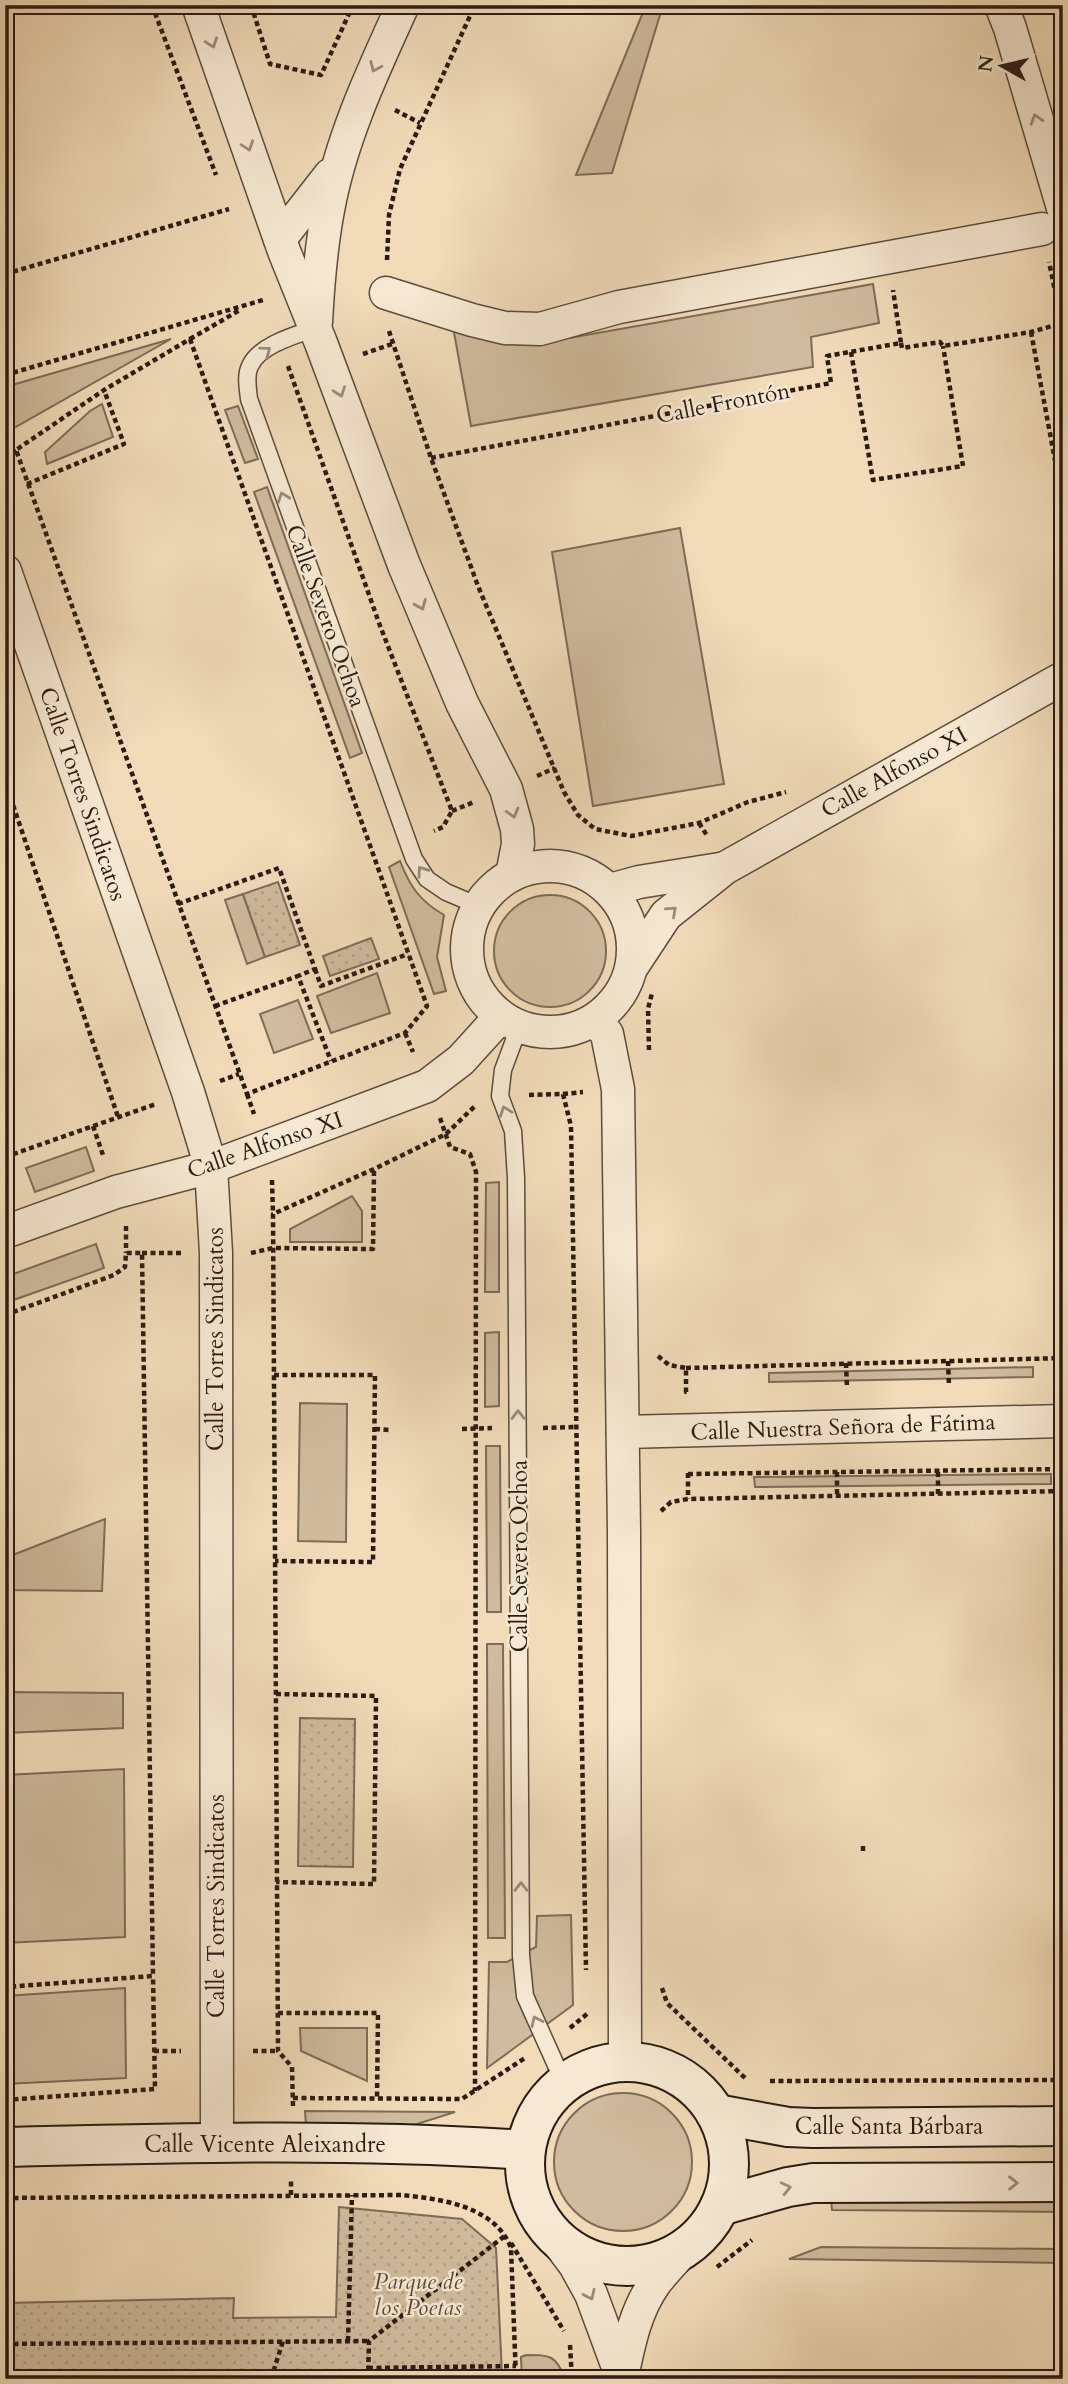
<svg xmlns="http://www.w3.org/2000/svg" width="1068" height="2384" font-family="Cardo,serif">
  <defs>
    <pattern id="park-dots" width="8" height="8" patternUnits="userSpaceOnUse" patternTransform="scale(1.75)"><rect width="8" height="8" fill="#cfbb9d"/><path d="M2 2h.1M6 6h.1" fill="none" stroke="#b2a086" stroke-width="1.8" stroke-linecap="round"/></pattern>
  </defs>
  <rect width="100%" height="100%" fill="#f1dbb9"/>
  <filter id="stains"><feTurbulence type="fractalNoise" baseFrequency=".00286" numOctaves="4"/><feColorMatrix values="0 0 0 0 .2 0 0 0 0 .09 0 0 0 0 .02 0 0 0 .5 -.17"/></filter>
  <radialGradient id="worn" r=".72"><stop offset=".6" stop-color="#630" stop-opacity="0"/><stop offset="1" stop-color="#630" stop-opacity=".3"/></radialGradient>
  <!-- green -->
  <g fill="#cfbb9d" stroke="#7c6c58" stroke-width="2">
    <polygon points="646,5 663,5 612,173 576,175"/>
    <polygon points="873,284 879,323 811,337 813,367 471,426 453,327 547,342"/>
    <polygon points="171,339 5,433 5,387"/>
    <polygon points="102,404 113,437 47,464 45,452 90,411"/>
    <polygon points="238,406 258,459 245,463 225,410"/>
    <polygon points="267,487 362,753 350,758 254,492"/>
    <polygon points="680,528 724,784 593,806 552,552"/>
    <path d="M400 861C410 887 420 901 444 915L437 957 446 991 434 994 389 867Z"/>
    <polygon points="243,894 265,957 247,964 225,900"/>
    <circle cx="550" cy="951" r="56"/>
    <polygon points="377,973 390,1013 331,1033 317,996"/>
    <polygon points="298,1000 313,1039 274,1053 260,1014"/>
    <polygon points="86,1147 94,1171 35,1192 26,1168"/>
    <polygon points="499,1182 499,1292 485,1292 486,1183"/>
    <polygon points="352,1196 362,1211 362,1242 290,1242 290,1229"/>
    <polygon points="96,1244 104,1268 5,1303 5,1277"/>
    <polygon points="499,1332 499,1406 485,1407 485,1333"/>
    <polygon points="1033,1367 1033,1377 769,1382 769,1373"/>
    <polygon points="300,1403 347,1404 346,1542 298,1541"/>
    <polygon points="486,1446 500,1446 501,1612 487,1612"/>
    <polygon points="1051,1474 1051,1484 755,1487 754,1477"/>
    <polygon points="105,1519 102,1591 5,1590 5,1558"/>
    <polygon points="487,1644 503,1644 505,1938 488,1938"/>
    <polygon points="5,1692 123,1693 123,1728 5,1733"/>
    <polygon points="124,1769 125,1937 5,1943 5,1775"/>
    <polygon points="571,1915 573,2005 487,2068 489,1962 507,1962 536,1947 537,1916"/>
    <polygon points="125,1988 126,2078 5,2084 5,1996"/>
    <polygon points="300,2028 367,2028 367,2081 301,2051"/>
    <circle cx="623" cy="2162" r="69"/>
    <polygon points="305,2111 455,2112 414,2125 306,2125"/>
    <polygon points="831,2199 1063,2200 1063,2212 832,2210"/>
    <polygon points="821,2247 1063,2249 1063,2263 789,2259"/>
    <path d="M526 2355C551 2355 555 2355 566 2379H522L521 2357Z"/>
  </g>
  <!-- park -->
  <g fill="url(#park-dots)" stroke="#7c6c58" stroke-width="2">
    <polygon points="278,882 300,945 265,957 243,894"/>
    <polygon points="371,938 379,959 330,976 323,956"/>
    <polygon points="300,1718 355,1719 353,1867 298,1866"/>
    <polygon points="339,2207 462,2219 496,2248 502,2374 391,2374 390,2379 5,2379 5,2303 234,2298 233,2318 336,2317"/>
  </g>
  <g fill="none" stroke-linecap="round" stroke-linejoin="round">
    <!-- lane casing -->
    <g stroke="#5c4c3d" stroke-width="19">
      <g id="lane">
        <path d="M316 328C296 335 259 345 250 366 245 376 248 388 249 399L414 859 427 879 446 892 479 906"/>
        <polyline points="519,1027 503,1070 500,1096 513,1131 516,1178 521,1956 525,1996 564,2083"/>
      </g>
    </g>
    <!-- street casing -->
    <g stroke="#5c4c3d" stroke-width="35">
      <g id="street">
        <polyline points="198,5 284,251 321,343 404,565 462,703 506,789 517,829 518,844 512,875"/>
        <polyline points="1001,5 1010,28 1063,208"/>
        <polyline points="280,239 330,175"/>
        <polyline points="386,293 472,320 505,328 540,329 619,307 1042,229"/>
        <path d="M316 322C318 284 321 247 328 210 341 138 373 71 403 5"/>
        <polyline points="5,571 188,1092 211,1167 216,1253 217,2142"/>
        <circle cx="550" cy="949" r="83"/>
        <polyline points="610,890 639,882 720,869"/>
        <polyline points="633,965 666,915 725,868 1063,678"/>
        <polyline points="596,1020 607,1034 618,1089 624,1532 625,2061"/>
        <polyline points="5,1232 116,1192 211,1167 427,1086 461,1060 500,1017"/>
        <polyline points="623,1432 1063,1421"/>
        <polyline points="554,2237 575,2265 591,2294 622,2378"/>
        <path d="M622 2377C629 2344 635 2311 655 2283 664 2271 675 2260 685 2249"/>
      </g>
    </g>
    <!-- secondary casing -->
    <g stroke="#2a1c14" stroke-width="42">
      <g id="secondary">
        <circle cx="627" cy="2164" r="102"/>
        <polyline points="716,2114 788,2127 813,2128 1063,2126"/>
        <path d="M5 2147C178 2143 352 2138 525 2150"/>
        <polyline points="720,2206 788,2187 813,2183 1063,2182"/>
      </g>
    </g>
    <!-- path -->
    <g stroke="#2a1c14" stroke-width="4.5" stroke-dasharray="5 3.5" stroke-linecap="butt">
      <polyline points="152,5 216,175"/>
      <polyline points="251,5 270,64 321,75 353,5"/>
      <polyline points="395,110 420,123"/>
      <polyline points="387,260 389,215 400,169 475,5"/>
      <polyline points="5,274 229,209"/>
      <polyline points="389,331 431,458 478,586 564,792 578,815 595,829 631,836 699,823 748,802 786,792"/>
      <polyline points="1031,332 1063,503"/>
      <polygon points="190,339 427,1006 405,1033 247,1094 16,450 104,390"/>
      <polyline points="190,339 240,310"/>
      <polyline points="901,343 902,348 940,342 943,346 1031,332 1059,324 1060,315 1049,262"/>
      <polyline points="851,352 873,480 963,466 943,346"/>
      <polyline points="363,354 392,344"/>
      <polyline points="288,366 379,623 452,811 443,827 434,831"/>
      <polyline points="5,375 263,300"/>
      <polyline points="5,458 16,450"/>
      <polyline points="431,458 831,383 827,356 901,343 893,290"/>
      <polyline points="27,484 124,444 104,390"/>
      <polyline points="537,776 555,768"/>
      <polyline points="5,781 118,1117"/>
      <polyline points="452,811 474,802"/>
      <polyline points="699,823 708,837"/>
      <polyline points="178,904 279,868 315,969 298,976 331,1061"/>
      <polyline points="315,969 321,986 408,954"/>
      <polyline points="215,1006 298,976"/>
      <polyline points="405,1033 413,1052"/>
      <polyline points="649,1050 648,1009 652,993"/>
      <polyline points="220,1081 239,1074"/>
      <polyline points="247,1094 254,1114"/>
      <polyline points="563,1094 583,1092"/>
      <polyline points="529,1095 563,1094 571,1126 586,1970"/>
      <polyline points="440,1118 450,1147 470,1154 476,1172 475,2091"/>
      <polyline points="93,1126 104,1158"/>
      <polyline points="5,1157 156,1104"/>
      <polyline points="272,1180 273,1214"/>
      <polyline points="126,1226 126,1253"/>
      <polyline points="142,1253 183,1253"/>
      <polyline points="251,1253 273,1248 373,1249 374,1169"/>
      <polyline points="5,1315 114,1275 125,1267 126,1253 142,1253 153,1976 5,1987"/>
      <polyline points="658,1356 669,1365 686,1368 686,1392 689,1392"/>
      <polyline points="948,1361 949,1386"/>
      <polyline points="846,1363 847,1388"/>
      <polyline points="686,1368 1063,1358"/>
      <polyline points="274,1375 375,1375 373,1562 275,1561"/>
      <polyline points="543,1428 577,1427"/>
      <polyline points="375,1429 389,1430"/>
      <polyline points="462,1429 492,1428"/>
      <polyline points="837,1472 837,1495"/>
      <polyline points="688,1473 688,1499"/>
      <polyline points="688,1474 1063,1469"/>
      <polyline points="938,1494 938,1471"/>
      <polyline points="661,1511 671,1502 688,1499 1063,1491"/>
      <polyline points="276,1694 376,1696 374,1884 276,1882"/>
      <polyline points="863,1846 863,1853"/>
      <polyline points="662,1988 667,2003 745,2078"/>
      <polyline points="278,2013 378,2013 377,2099"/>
      <polyline points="570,2028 587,2014"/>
      <polyline points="154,2051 181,2051"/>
      <polyline points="253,2051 278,2051"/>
      <polyline points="770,2081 1063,2080"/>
      <polyline points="293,2098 462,2099 525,2058"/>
      <polyline points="5,2100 155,2089 153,1976"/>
      <polyline points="293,2106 292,2067 278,2051 273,1214 374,1169 446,1134 475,1106"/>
      <polyline points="291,2195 291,2181"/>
      <path d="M5 2198 401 2195C441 2199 495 2206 511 2248L516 2379"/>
      <polyline points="511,2243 564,2331"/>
      <polyline points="717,2267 752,2240"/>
      <polyline points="348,2341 352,2195"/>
      <polyline points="5,2344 369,2341"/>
      <polyline points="570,2345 572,2379"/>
      <polyline points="368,2368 516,2366"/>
      <polyline points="271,2379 283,2341"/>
      <polyline points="368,2379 369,2341 506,2235"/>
    </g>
    <!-- lane -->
    <use href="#lane" stroke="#f6e8d2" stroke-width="16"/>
    <!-- street -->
    <use href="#street" stroke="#f6e8d2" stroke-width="32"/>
    <!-- secondary -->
    <use href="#secondary" stroke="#f6e8d2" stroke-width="38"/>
  </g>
  <!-- one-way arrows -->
  <defs><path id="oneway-chevron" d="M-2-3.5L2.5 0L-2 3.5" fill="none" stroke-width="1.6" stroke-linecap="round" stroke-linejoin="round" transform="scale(1.75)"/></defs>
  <g stroke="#9a8c7c">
    <use href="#oneway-chevron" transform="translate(212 43) rotate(71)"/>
    <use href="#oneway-chevron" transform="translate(375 67) rotate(114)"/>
    <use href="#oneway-chevron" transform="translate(1036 119) rotate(-107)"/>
    <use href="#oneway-chevron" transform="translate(248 146) rotate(71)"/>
    <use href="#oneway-chevron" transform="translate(266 351) rotate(-37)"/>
    <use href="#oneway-chevron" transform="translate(340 392) rotate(70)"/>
    <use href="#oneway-chevron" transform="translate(283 497) rotate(-110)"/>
    <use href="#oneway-chevron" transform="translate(421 605) rotate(67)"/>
    <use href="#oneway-chevron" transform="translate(513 813) rotate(74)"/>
    <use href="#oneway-chevron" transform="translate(422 871) rotate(-125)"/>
    <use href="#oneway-chevron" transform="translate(672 911) rotate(-42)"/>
    <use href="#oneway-chevron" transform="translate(505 1111) rotate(-110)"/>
    <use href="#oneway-chevron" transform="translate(518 1415) rotate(-91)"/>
    <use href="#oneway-chevron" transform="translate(521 1887) rotate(-90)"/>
    <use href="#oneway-chevron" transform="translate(536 2021) rotate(-115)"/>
    <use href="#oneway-chevron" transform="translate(1013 2183)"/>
    <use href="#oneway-chevron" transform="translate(786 2188) rotate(-13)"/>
    <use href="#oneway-chevron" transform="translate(590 2295) rotate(65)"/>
  </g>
  <g text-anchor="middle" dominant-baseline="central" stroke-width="5" stroke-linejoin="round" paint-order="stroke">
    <!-- street labels -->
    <g font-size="23" fill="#2a1c14" stroke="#f6e8d2">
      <text transform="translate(723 403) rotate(-11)">Calle Frontón</text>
      <text transform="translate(326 616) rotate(70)">Calle Severo Ochoa</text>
      <text transform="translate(894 772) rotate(-29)">Calle Alfonso XI</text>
      <text transform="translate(83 794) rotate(71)">Calle Torres Sindicatos</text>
      <text transform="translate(265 1145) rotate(-19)">Calle Alfonso XI</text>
      <text transform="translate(215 1339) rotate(-90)">Calle Torres Sindicatos</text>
      <text transform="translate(843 1427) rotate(-2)">Calle Nuestra Señora de Fátima</text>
      <text transform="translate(519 1556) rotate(-90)">Calle Severo Ochoa</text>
      <text transform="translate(216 1906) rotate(-90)">Calle Torres Sindicatos</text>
      <text x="889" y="2126">Calle Santa Bárbara</text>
      <text x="265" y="2144">Calle Vicente Aleixandre</text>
    </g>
    <!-- park labels -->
    <g font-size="23" font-style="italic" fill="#5c4c3d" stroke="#f6e8d2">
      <text x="418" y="2281">Parque de<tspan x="418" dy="26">los Poetas</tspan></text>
    </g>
  </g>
  <!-- margin -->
  <rect width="1068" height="2384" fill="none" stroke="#f1dbb9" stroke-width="28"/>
  <rect x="7" y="7" width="1054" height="2370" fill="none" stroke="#2a1c14" stroke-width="3.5"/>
  <rect x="14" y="14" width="1040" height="2356" fill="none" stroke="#2a1c14" stroke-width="2"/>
  <!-- north arrow -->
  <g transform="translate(1002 66) rotate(278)" stroke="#f6e8d2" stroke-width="5" paint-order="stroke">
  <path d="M0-5L12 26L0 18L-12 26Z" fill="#2a1c14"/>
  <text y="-10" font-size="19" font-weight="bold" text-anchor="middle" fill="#2a1c14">N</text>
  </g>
  <rect width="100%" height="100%" filter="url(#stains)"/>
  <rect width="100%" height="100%" fill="url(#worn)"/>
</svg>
